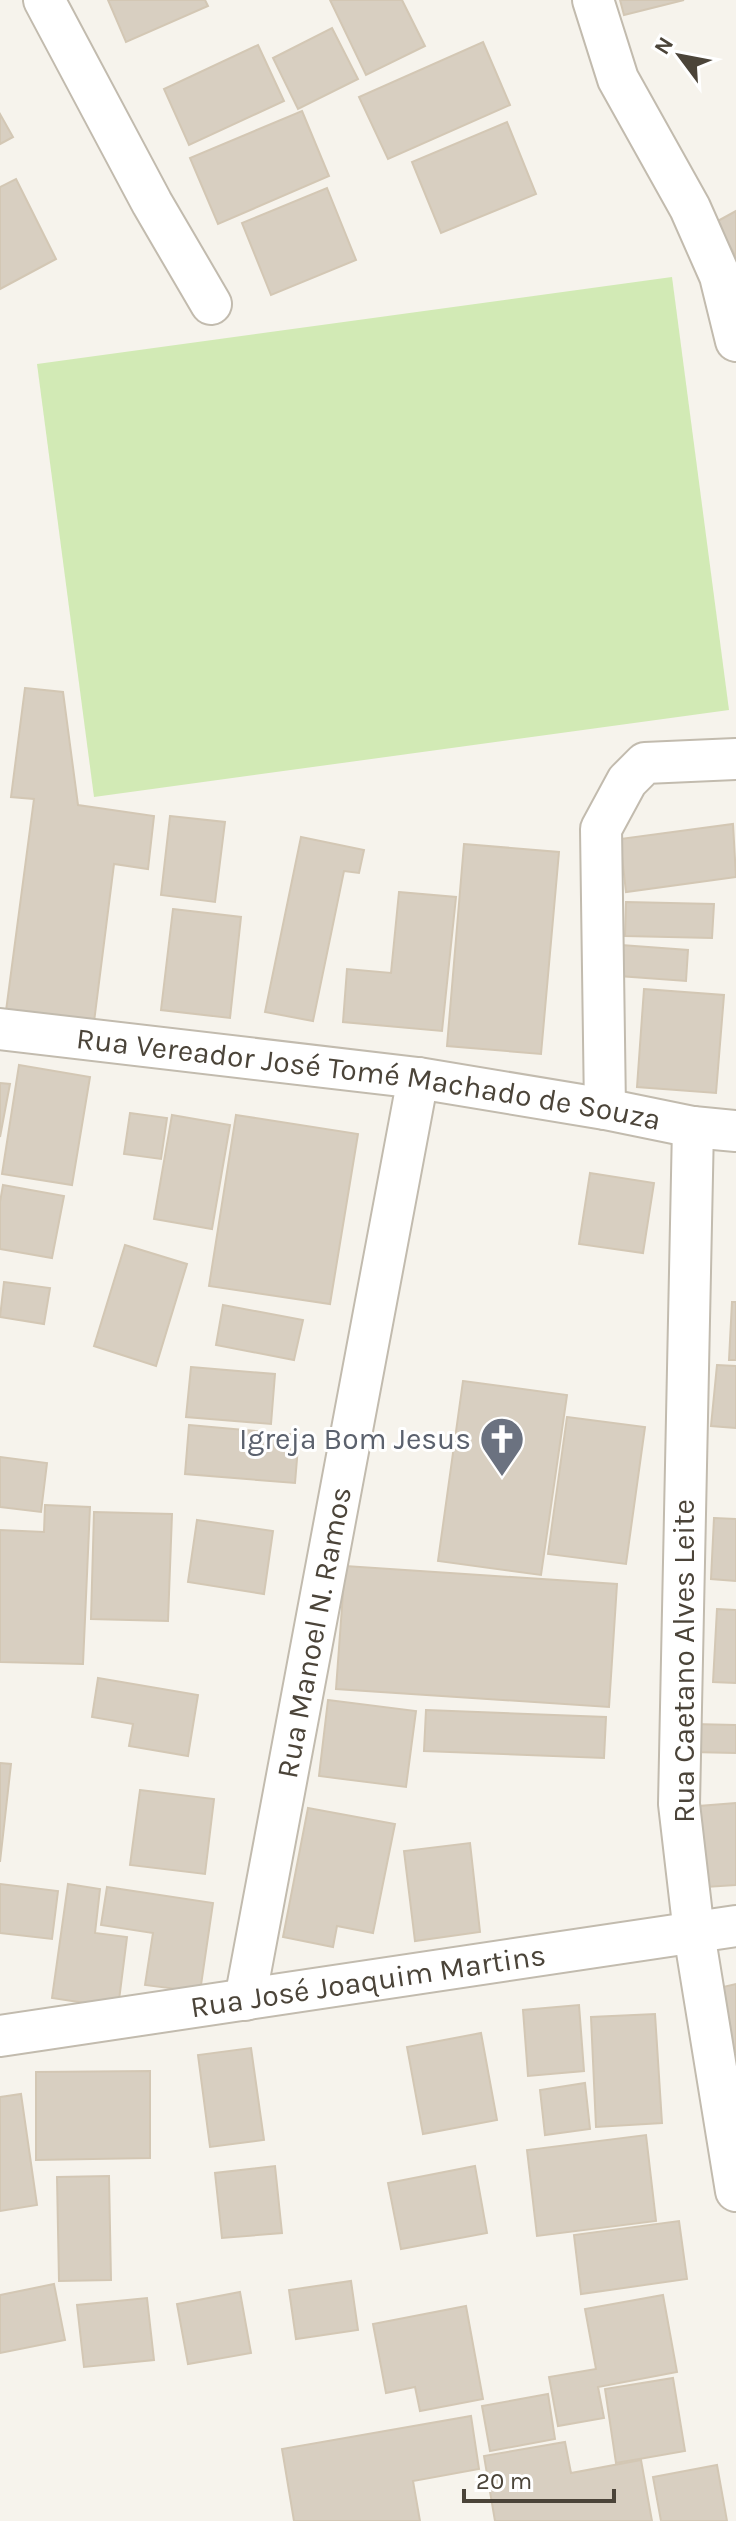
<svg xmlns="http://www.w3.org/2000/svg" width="736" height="2521" font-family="Karla,sans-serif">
  <rect width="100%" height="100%" fill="#f6f3ec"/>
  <!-- green -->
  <polygon fill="#d2eab5" points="672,277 729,710 94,797 37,364"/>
  <!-- building -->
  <g fill="#d8cfc1" stroke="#d3c7b4" stroke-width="2">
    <polygon points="108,0 205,0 208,6 126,42"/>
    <polygon points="330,0 402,0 425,46 366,75"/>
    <polygon points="620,0 684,0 624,15"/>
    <polygon points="332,28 358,79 298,109 273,58"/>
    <polygon points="483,42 510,105 388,159 359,97"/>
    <polygon points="258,45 284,101 189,145 164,89"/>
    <polygon points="302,111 329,176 218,224 190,158"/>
    <polygon points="0,114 13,137 0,144"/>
    <polygon points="507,122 536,194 441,233 412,162"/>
    <polygon points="16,179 56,259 0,289 0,187"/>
    <polygon points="327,188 356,260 271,295 242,223"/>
    <polygon points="736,211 736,257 716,222"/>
    <polygon points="25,688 63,692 78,805 154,816 148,869 114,864 94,1022 6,1011 34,799 11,797"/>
    <polygon points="170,816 225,822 215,902 161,895"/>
    <polygon points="733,824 736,877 626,892 620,839"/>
    <polygon points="301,837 364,850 359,873 344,871 313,1021 265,1012"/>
    <polygon points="464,844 559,852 541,1054 447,1046"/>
    <polygon points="399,892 456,897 442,1031 343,1022 347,969 391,973"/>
    <polygon points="626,902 714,904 712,938 625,936"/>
    <polygon points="173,909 241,917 230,1018 161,1010"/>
    <polygon points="621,945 688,950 686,981 619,976"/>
    <polygon points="644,989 724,995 716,1093 637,1087"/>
    <polygon points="19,1065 90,1077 72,1185 2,1174"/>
    <polygon points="0,1083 10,1084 0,1137"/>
    <polygon points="130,1113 167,1118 161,1159 124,1154"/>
    <polygon points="172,1115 230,1125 212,1229 154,1219"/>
    <polygon points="236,1115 358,1134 330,1304 209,1286"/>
    <polygon points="590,1173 654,1183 643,1253 579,1244"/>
    <polygon points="3,1185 64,1196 52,1258 0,1249 0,1202"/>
    <polygon points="125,1245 187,1264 156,1366 94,1346"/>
    <polygon points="4,1282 50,1288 44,1324 0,1317"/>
    <polygon points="732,1302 736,1302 736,1360 729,1360"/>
    <polygon points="223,1305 303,1320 294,1360 216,1345"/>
    <polygon points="717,1365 736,1366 736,1428 711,1426"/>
    <polygon points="191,1367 275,1374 271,1424 186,1417"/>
    <polygon points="463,1381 567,1395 541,1575 438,1561"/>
    <polygon points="567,1417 645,1427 626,1564 548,1554"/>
    <polygon points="189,1425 299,1435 295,1483 185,1474"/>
    <polygon points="0,1457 47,1463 41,1512 0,1507"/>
    <polygon points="45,1505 90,1507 83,1664 0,1662 0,1530 44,1532"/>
    <polygon points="94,1512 172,1514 168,1621 91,1619"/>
    <polygon points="714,1518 736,1519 736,1581 711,1579"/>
    <polygon points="197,1520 273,1531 264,1594 188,1582"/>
    <polygon points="345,1566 617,1584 609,1707 336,1689"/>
    <polygon points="717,1609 736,1610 736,1683 713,1682"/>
    <polygon points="98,1678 198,1695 188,1756 129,1746 133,1724 92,1717"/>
    <polygon points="328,1700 416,1711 406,1787 319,1776"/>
    <polygon points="426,1710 606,1717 604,1758 424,1751"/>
    <polygon points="693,1724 736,1725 736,1753 692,1752"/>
    <polygon points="0,1763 11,1764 0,1862"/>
    <polygon points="140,1790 214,1799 205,1874 130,1865"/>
    <polygon points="736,1803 736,1885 706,1887 699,1806"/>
    <polygon points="308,1808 395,1824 373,1933 337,1926 333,1947 283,1937"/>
    <polygon points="470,1843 480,1932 415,1941 404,1851"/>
    <polygon points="0,1884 58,1891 52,1939 0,1933"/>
    <polygon points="68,1884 100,1889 95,1933 127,1937 118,2008 52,1998"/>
    <polygon points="107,1887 213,1903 200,1992 145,1985 153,1933 101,1925"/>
    <polygon points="736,1984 736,2052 730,2053 719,1988"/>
    <polygon points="579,2005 584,2071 528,2076 523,2010"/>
    <polygon points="655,2014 662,2123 596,2127 591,2017"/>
    <polygon points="481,2033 497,2120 423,2134 407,2047"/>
    <polygon points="251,2048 264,2140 210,2147 198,2055"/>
    <polygon points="150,2071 150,2158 36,2160 36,2072"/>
    <polygon points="585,2083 590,2129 545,2135 540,2090"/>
    <polygon points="21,2094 37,2205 0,2211 0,2097"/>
    <polygon points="646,2135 656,2221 537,2236 527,2150"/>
    <polygon points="275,2166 282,2233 222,2238 215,2173"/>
    <polygon points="475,2166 487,2233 401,2249 388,2183"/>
    <polygon points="109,2176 111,2280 59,2281 57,2177"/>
    <polygon points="679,2221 687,2279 581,2294 574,2235"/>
    <polygon points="351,2281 358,2330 296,2339 289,2290"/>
    <polygon points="54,2284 65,2340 0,2353 0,2295"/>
    <polygon points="240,2292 251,2353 188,2364 177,2304"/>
    <polygon points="663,2295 677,2372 598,2387 604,2418 558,2426 549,2377 596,2369 585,2309"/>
    <polygon points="147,2298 154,2360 84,2367 77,2305"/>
    <polygon points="466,2306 483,2399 420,2411 415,2387 386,2393 373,2324"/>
    <polygon points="673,2378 685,2451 616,2463 605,2389"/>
    <polygon points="548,2394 555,2439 490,2451 482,2406"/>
    <polygon points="471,2416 479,2469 413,2481 420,2521 294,2521 282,2449"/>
    <polygon points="565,2442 571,2473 641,2460 652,2521 495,2521 484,2456"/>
    <polygon points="717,2465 727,2521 661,2521 653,2477"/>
  </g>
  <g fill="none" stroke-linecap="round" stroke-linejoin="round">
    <!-- minor casing -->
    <g stroke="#c2bbae" stroke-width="44">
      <g id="minor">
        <polyline points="44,0 152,203 211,304"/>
        <polyline points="593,0 618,79 690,208 720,276 736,341"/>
        <path id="s1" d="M0 1029 418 1078 605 1109 693 1127 736 1131"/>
        <polyline points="605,1109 601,829 627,781 645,763 736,759"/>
        <polyline points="693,1127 679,1804 694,1933 736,2191"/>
        <path id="s2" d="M245 2000 418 1078"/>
        <path id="s3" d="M0 2036 736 1926"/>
      </g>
    </g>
    <!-- minor -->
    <use href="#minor" stroke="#fff" stroke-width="40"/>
  </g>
  <!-- icons -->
  <defs>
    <g id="church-pin" transform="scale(2.3)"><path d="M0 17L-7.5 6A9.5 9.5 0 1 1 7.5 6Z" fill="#6b7280" stroke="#fff"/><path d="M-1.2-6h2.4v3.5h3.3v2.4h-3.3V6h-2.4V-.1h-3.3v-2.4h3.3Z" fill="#fff"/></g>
  </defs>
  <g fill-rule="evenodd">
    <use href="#church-pin" x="502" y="1439"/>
  </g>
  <g text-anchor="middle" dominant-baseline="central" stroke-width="6" stroke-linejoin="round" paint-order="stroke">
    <!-- street labels -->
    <g font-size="30" fill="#4b4439" stroke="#fff">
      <text stroke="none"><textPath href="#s1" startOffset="372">Rua Vereador José Tomé Machado de Souza</textPath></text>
      <text stroke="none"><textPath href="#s2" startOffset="374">Rua Manoel N. Ramos</textPath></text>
      <text transform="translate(684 1661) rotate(-90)">Rua Caetano Alves Leite</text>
      <text stroke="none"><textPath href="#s3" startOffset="372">Rua José Joaquim Martins</textPath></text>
    </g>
    <!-- worship labels -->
    <g font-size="30" fill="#5b616d" stroke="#fff" text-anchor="end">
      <text x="471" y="1439">Igreja Bom Jesus</text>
    </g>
  </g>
  <!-- north arrow -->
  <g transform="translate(680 56) rotate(302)" stroke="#ffffff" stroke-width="6" paint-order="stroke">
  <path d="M0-6L14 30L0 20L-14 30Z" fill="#4b4439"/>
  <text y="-12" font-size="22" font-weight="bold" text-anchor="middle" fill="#4b4439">N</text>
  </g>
  <!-- scale -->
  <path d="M464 2489v12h150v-12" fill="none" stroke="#4b4439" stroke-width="4"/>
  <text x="476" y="2489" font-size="24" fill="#4b4439" stroke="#ffffff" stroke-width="6" paint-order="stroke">20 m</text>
</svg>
